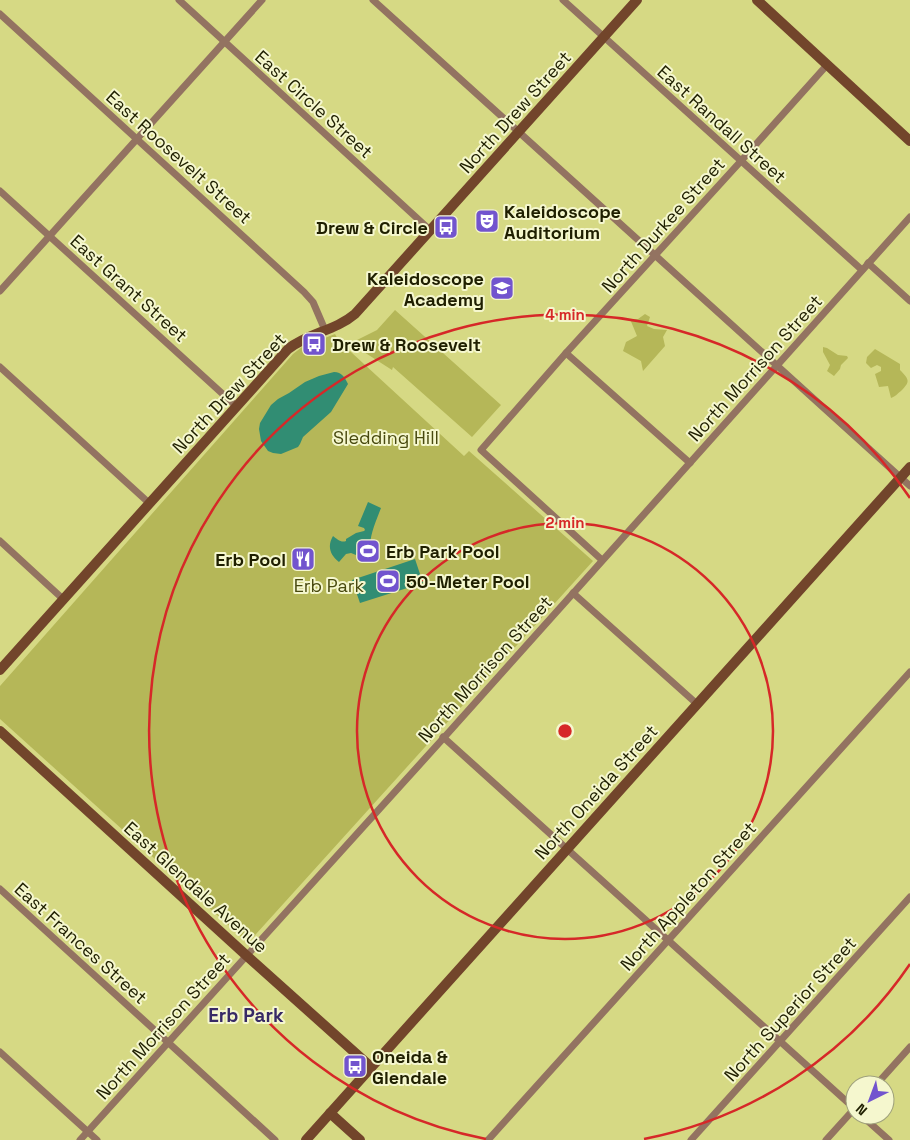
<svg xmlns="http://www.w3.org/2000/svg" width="910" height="1140" font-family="'Space Grotesk',sans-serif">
  <rect width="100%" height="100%" fill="#d6d984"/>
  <!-- green -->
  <g fill="#b5b758">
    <polygon points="395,310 501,405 472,437 393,367 392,370 353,345 348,345 348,342 353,342 377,330"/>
    <polygon points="645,314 650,317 647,326 654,329 667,330 663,337 665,346 643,371 641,361 623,351 626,342 637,336 630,319 638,319"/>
    <polygon points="335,334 339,341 464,456 469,451 593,561 248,943 0,719 0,686 293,354 302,347"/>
    <polygon points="823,347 827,348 838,355 847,356 848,358 841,365 840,369 834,376 827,371 830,365 823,352"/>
    <path d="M875 349 900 364V370C910 380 910 382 901 391 897 394 896 396 891 398L888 386 879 387 875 374 881 371V367L877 365 871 368 866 363 867 357Z"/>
  </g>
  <!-- water -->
  <g fill="#318d73">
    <path d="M334 372C342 372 345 378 348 384L331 412 303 437 300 444 298 447 281 454 273 453 268 451 261 441 259 429 260 423 271 405 278 399 289 393 305 382 319 376Z"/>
    <path d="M368 502 381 508C376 521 371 532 370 545L363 552H357L356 555 351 553 346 554 339 562C330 555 327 546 333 536 337 539 341 543 346 541V539L356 533 364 531 365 530 364 528 358 526Z"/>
    <polygon points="415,559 423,583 360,603 352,580"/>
  </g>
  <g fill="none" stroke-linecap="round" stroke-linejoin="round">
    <!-- street -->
    <g stroke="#937361" stroke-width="7">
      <polyline points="179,0 430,230"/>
      <polyline points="373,0 910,486"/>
      <polyline points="563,0 862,270"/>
      <polyline points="0,14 304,292 313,302 325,330"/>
      <polyline points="0,191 237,407"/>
      <polyline points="868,263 910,301"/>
      <polyline points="0,291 262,0"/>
      <polyline points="566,353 690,463"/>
      <polyline points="0,367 149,503"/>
      <polyline points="0,541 63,599"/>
      <polyline points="602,560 481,450 566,353 741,161 827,65"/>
      <polyline points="573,593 697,704"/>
      <polyline points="443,737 855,1109"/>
      <polyline points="0,889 275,1140"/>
      <polyline points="0,1052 97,1140"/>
      <polyline points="876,1085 910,1047"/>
      <polyline points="861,1115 889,1140"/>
      <polyline points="80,1140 449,732 910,217"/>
      <polyline points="488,1140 910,672"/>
      <polyline points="691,1140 910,897"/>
      <polyline points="826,1140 855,1108"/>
    </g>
    <!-- secondary -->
    <g stroke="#72452b" stroke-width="10">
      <polyline points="757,0 910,141"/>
      <path d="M0 670 288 349C308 333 335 331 355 314L637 0"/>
      <polyline points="0,731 247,956 371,1067"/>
      <polyline points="330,1113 360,1140"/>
      <polyline points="306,1140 910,467"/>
    </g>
  </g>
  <!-- distance rings -->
  <g fill="none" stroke="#d62828" stroke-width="2.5">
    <circle cx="565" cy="731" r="208"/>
    <path d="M910 964A416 416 0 0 1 644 1139M486 1139A416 416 0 1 1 910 498"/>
  </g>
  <!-- icons -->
  <defs>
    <g id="theatre-square" transform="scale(1.25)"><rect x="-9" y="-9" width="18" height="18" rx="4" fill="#7254ce" stroke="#f5f7ce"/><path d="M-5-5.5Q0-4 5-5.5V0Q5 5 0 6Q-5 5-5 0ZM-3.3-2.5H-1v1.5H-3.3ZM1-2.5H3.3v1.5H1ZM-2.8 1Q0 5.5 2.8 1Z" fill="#fff"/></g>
    <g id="bus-square" transform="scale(1.25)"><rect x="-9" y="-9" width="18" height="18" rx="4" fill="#7254ce" stroke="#f5f7ce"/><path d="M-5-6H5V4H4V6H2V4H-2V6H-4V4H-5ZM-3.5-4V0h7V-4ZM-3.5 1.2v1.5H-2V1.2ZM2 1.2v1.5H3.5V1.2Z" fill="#fff"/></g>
    <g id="school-square" transform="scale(1.25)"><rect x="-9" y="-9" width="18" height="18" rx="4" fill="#7254ce" stroke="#f5f7ce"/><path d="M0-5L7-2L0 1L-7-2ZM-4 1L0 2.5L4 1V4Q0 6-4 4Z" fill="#fff"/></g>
    <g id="stadium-square" transform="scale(1.25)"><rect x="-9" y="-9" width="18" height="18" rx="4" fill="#7254ce" stroke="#f5f7ce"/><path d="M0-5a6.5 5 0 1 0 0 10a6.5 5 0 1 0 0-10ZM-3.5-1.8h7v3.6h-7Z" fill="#fff"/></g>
    <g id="restaurant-square" transform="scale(1.25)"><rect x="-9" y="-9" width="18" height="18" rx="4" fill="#7254ce" stroke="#f5f7ce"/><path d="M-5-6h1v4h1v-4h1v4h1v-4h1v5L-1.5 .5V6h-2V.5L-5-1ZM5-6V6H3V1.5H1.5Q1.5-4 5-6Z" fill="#fff"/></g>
  </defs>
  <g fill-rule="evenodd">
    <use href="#theatre-square" x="487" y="221"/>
    <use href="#bus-square" x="446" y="227"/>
    <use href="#school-square" x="502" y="288"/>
    <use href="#bus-square" x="314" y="344"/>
    <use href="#stadium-square" x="368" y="551"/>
    <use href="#restaurant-square" x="303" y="559"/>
    <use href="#stadium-square" x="388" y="581"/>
    <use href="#bus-square" x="355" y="1066"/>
  </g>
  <g text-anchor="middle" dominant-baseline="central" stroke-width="4" stroke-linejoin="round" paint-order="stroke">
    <!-- street labels -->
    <g font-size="18" fill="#1f1f00" stroke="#f5f7ce">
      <text transform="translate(314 104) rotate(42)">East Circle Street</text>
      <text transform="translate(515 112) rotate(-48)">North Drew Street</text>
      <text transform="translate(722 124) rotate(42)">East Randall Street</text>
      <text transform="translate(179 157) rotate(42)">East Roosevelt Street</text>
      <text transform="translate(663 225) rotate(-48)">North Durkee Street</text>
      <text transform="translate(129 288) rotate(42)">East Grant Street</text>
      <text transform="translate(755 368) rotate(-48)">North Morrison Street</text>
      <text transform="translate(229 393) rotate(-47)">North Drew Street</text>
      <text transform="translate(485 669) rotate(-48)">North Morrison Street</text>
      <text transform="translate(596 792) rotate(-48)">North Oneida Street</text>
      <text transform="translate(196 887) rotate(42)">East Glendale Avenue</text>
      <text transform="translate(688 896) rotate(-48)">North Appleton Street</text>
      <text transform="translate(81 943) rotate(42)">East Frances Street</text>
      <text transform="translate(790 1009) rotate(-48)">North Superior Street</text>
      <text transform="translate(163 1026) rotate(-48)">North Morrison Street</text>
    </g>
    <!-- poi labels -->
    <g font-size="18" font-weight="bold" fill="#1f1f00" stroke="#f5f7ce" text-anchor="start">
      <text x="504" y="211">Kaleidoscope<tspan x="504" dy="21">Auditorium</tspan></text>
      <text x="428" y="227" text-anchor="end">Drew &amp; Circle</text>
      <text x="484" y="278" text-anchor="end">Kaleidoscope<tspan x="484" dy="21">Academy</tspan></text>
      <text x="332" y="344">Drew &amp; Roosevelt</text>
      <text x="386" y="551">Erb Park Pool</text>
      <text x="286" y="559" text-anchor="end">Erb Pool</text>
      <text x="406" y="581">50-Meter Pool</text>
      <text x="372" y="1056">Oneida &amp;<tspan x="372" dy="21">Glendale</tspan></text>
    </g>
    <!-- park labels -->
    <g font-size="18" fill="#48490f" stroke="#f5f7ce">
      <text x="386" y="437">Sledding Hill</text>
      <text x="329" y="585">Erb Park</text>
    </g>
    <!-- neighbourhood labels -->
    <g font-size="19" font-weight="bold" fill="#382a66" stroke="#f5f7ce">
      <text x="246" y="1015">Erb Park</text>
    </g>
  </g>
  <circle cx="565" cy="731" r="8" fill="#d62828" stroke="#f5f7ce" stroke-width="2.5"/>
  <g font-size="15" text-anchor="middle" font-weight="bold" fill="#d62828" stroke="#f5f7ce" stroke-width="4" stroke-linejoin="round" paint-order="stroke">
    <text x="565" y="320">4 min</text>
    <text x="565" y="528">2 min</text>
  </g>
  <!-- north arrow -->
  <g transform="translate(870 1100) rotate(222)"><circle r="24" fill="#f5f7ce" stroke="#9fa17c"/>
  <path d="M0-4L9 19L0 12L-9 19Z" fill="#7254ce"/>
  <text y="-8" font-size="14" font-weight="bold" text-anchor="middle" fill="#1f1f00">N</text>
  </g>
</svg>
